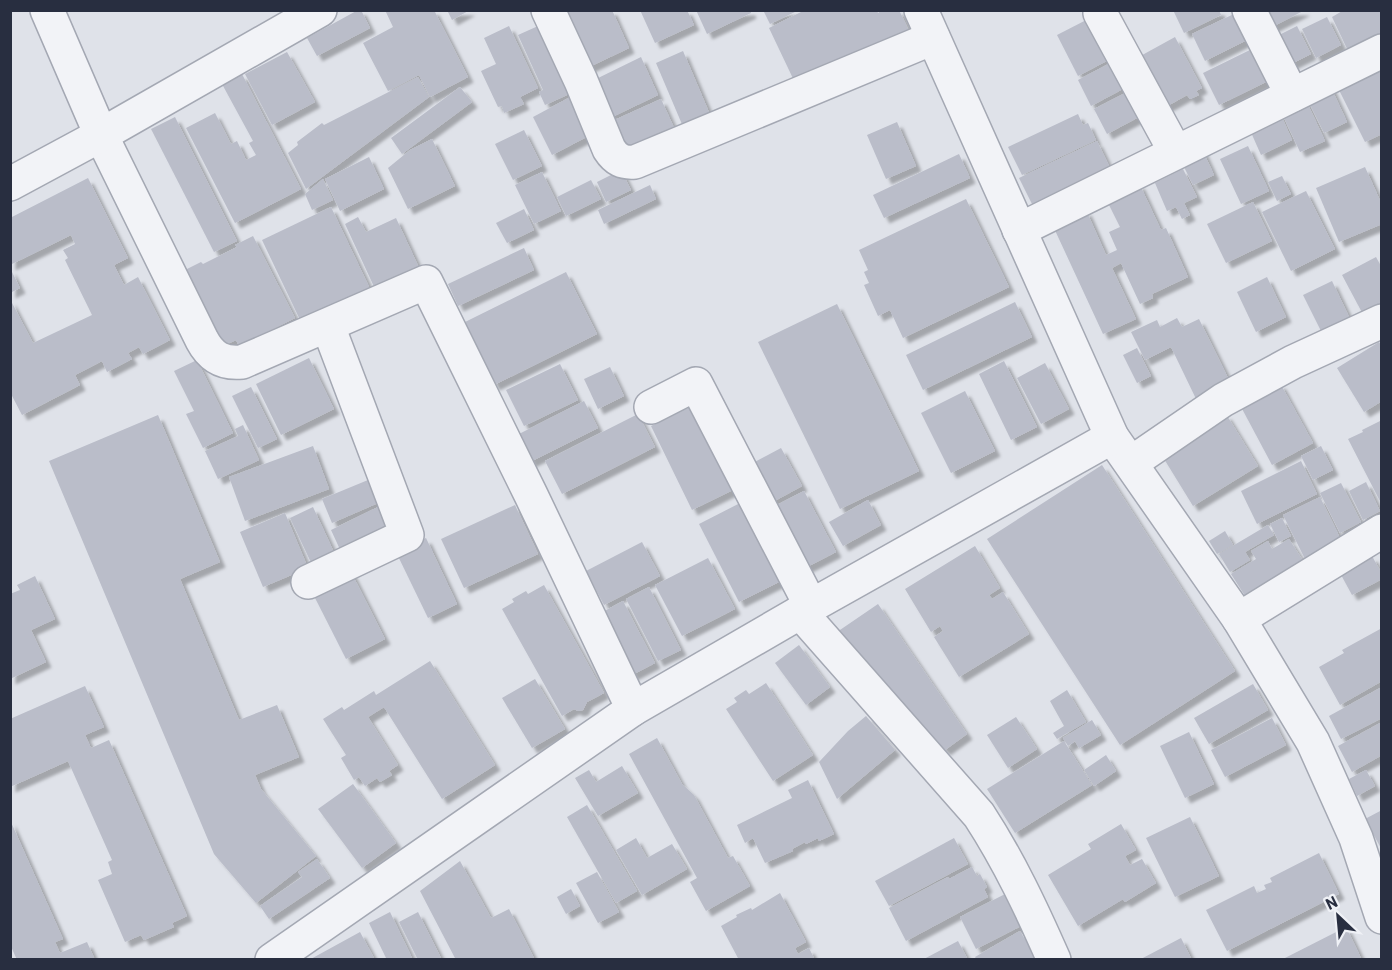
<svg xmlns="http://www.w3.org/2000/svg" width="1392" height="970" font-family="Barlow,sans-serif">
  <defs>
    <filter id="shadow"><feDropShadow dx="5.5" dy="5.5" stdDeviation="1.5" flood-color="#0004"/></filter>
  </defs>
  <rect width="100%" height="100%" fill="#dfe2e9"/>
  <!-- building -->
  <g fill="#babdc9" filter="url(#shadow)">
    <polygon points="358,10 361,10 370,28 317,56 307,38"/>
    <polygon points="385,10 434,10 468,77 430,97 419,75 388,91 363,43 393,27"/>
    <polygon points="447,10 470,10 452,20"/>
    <polygon points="562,10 612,10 629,48 587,68"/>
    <polygon points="640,10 687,10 694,25 655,43"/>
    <polygon points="696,10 750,10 751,13 707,34"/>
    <polygon points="763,10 799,10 770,24"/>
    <polygon points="805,10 877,10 878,13 882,10 899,10 911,35 798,89 769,28"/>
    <polygon points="1173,10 1219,10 1221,15 1184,33"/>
    <polygon points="1259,10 1305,10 1268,29"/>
    <polygon points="1344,10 1382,10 1382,40 1350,55 1332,17"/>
    <polygon points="1236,13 1249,39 1205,61 1192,34"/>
    <polygon points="1094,16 1116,56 1078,76 1057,35"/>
    <polygon points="1327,17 1341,45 1316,58 1302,29"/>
    <polygon points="547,22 578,90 545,105 539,92 543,90 518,35"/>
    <polygon points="509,26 538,88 520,97 524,104 504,113 502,106 498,107 481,71 496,64 484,38"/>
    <polygon points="1297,26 1311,54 1285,67 1271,39"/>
    <polygon points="1175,37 1202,88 1196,91 1199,95 1190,99 1187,95 1162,109 1135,59"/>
    <polygon points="1258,46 1274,78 1219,105 1203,73"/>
    <polygon points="683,51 711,117 684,129 656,63"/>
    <polygon points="287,52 315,102 272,125 245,74"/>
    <polygon points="641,57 658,95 610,118 592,81"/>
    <polygon points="1118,59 1134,83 1091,106 1078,80"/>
    <polygon points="1376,62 1382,73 1382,134 1365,142 1335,82"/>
    <polygon points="242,74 301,189 235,223 186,128 215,113 231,144 237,141 246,160 256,155 249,143 253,141 222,84"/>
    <polygon points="418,77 429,97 306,189 288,153 298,145 297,142 322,123 324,125"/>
    <polygon points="1328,81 1347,122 1324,133 1304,92"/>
    <polygon points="460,87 472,102 402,154 391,138"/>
    <polygon points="1137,87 1150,111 1107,134 1094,109"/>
    <polygon points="576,94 596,132 552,155 533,117"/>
    <polygon points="1303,94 1325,141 1300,152 1278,105"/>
    <polygon points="661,99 675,130 624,154 610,122"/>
    <polygon points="1277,106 1292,140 1261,155 1246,121"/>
    <polygon points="1078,114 1083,125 1088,123 1096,140 1022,175 1008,147"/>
    <polygon points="175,117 237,241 214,252 151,129"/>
    <polygon points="897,122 916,166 886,179 867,135"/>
    <polygon points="524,130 542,166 513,180 495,144"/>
    <polygon points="432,139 455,186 408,209 388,168 410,150"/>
    <polygon points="1097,141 1111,170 1033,206 1019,178"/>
    <polygon points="1248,146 1269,191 1241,204 1220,159"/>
    <polygon points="1202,149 1214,175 1193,185 1180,159"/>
    <polygon points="959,154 970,178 884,218 873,195"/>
    <polygon points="369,157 384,189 340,211 325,179"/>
    <polygon points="1365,167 1382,205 1382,224 1339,242 1316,188"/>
    <polygon points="1183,169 1197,197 1184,203 1190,215 1182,219 1176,207 1167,211 1155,183"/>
    <polygon points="621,170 631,190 606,202 597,182"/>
    <polygon points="542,172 561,211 534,224 515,185"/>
    <polygon points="1282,176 1291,194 1277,201 1268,182"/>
    <polygon points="88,178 128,258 114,265 124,285 138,277 170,340 143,354 139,347 128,353 132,359 107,372 102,361 75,375 80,385 22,415 10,392 10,299 33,343 92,315 65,260 68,258 63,250 75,244 71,235 10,265 10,218"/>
    <polygon points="323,179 333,200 312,210 305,194"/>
    <polygon points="591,180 601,199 566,216 557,197"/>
    <polygon points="1139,183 1161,230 1166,228 1188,277 1152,294 1153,298 1140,304 1121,263 1112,268 1136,319 1103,334 1053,226 1086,210 1106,255 1117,250 1109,232 1120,227 1108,203"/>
    <polygon points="650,185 656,199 604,224 598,210"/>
    <polygon points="1306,191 1335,249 1291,271 1262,212"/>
    <polygon points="966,199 1009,287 903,338 890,310 878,316 864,285 869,283 864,272 868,270 859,250"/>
    <polygon points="1253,202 1272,241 1226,263 1207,224"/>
    <polygon points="331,207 371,291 302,324 262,240"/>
    <polygon points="524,209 534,230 507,243 496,223"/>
    <polygon points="358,217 366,232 396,218 420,270 376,291 345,224"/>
    <polygon points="253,236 295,318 239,346 236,340 223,346 185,270 201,262 203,264 237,247 235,245"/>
    <polygon points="524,248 534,270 458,306 448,284"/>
    <polygon points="1376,257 1382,268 1382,311 1366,320 1342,275"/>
    <polygon points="10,268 20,288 10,293"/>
    <polygon points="566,272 597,334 494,385 463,323"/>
    <polygon points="1267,277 1286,317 1256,332 1237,292"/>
    <polygon points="1332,281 1350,319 1322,333 1303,295"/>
    <polygon points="1015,302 1032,337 923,390 906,355"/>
    <polygon points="837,304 919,471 840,509 758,342"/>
    <polygon points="1177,318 1182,327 1199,319 1232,386 1198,403 1171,347 1145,360 1131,332 1157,320 1160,327"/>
    <polygon points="1379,342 1382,346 1382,401 1364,412 1337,368"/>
    <polygon points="1137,348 1151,376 1137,383 1123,355"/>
    <polygon points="309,358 334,409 281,435 256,384"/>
    <polygon points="197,360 233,433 203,448 186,414 194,411 174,371"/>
    <polygon points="1004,361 1037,427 1011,440 979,374"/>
    <polygon points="1045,363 1069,409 1041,424 1017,378"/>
    <polygon points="560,364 578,400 524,426 506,390"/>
    <polygon points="610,367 624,396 598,409 584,379"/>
    <polygon points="1280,383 1313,443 1272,465 1240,405"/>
    <polygon points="251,387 277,439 258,448 232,396"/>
    <polygon points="965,391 995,451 951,473 921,413"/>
    <polygon points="697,396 741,486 692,510 651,426 661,421 658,415 673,408 676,413 688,408 685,403"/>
    <polygon points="584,401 598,428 530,462 517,435"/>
    <polygon points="638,414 655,447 562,494 545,461"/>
    <polygon points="1226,414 1258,466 1193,506 1161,454"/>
    <polygon points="158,415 220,562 180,579 239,720 277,705 299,757 255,775 261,789 316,856 256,903 214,854 49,461"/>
    <polygon points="1382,420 1382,505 1348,439 1363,432 1362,430"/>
    <polygon points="243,425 259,460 218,479 205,451 238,436 235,429"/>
    <polygon points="313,446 329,489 245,521 229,477"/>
    <polygon points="1321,446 1333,470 1313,480 1301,456"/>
    <polygon points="781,448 802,486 769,504 749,465"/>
    <polygon points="1301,461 1317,494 1257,524 1241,491"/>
    <polygon points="1102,465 1235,671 1120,745 987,539"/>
    <polygon points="368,480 378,503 332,523 322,499"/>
    <polygon points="1366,482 1380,511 1363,520 1349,491"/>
    <polygon points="1341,483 1361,522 1340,533 1320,493"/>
    <polygon points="804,491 836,552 805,568 773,507"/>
    <polygon points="1320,497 1342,542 1306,561 1283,515"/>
    <polygon points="868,500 881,525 843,546 829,522"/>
    <polygon points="744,501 785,579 739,602 699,524"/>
    <polygon points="515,505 538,554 464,588 441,539"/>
    <polygon points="380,506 392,532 343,556 331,530"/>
    <polygon points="313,507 338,561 315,571 290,518"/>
    <polygon points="285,513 308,568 263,587 240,532"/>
    <polygon points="1282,518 1291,536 1279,542 1270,524"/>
    <polygon points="1268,525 1274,535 1245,552 1250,560 1230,572 1219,554"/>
    <polygon points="1225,531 1233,545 1217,554 1209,541"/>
    <polygon points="426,538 457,604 428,618 396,552"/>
    <polygon points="1289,539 1307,567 1249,602 1231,574 1256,559 1251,551 1268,541 1272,549"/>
    <polygon points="642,542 660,576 604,605 586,571"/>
    <polygon points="975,546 1000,588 989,595 992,599 1003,592 1029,634 959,677 934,637 943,631 940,626 931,632 905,589"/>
    <polygon points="1372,556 1382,574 1382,579 1352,595 1340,573"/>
    <polygon points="708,558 735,609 682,636 655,585"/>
    <polygon points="350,570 385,639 346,659 311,590"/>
    <polygon points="35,576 55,619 31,630 46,662 10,679 10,594 20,590 17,585"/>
    <polygon points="544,585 604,693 587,702 583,710 578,711 574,709 562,716 502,609 514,602 512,599 526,591 528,594"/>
    <polygon points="649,587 681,650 658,661 626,599"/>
    <polygon points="623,601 655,663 632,675 599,614"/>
    <polygon points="878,604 967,734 945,750 859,665 837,632"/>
    <polygon points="1382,628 1382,681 1340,705 1319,667 1344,653 1342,650"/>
    <polygon points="799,645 830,687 806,705 775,663"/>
    <polygon points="430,661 495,765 442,799 384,707 368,717 398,765 389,771 392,775 380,782 377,778 365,786 359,777 354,780 341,758 346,755 323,719 342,707 344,710 374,691 376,695"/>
    <polygon points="535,679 565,729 532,748 502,698"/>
    <polygon points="766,683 813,755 773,781 726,709 737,702 734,698 746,690 749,694"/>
    <polygon points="1253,684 1268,710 1209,744 1194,718"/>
    <polygon points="85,686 104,727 85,735 91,748 109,740 187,916 172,923 174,927 144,940 141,935 125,942 98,880 112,874 108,862 112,860 68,761 10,787 10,719"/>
    <polygon points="1382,687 1382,718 1341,739 1329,716"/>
    <polygon points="1067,690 1086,722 1057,739 1053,733 1064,726 1050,701"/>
    <polygon points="866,716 895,750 837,799 819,762 848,731"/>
    <polygon points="1016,717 1037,749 1008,768 987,735"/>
    <polygon points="1272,718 1286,745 1225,777 1211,750"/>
    <polygon points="1092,720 1101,735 1079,748 1075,741 1068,746 1063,738"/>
    <polygon points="1382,722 1382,755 1352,772 1338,746"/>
    <polygon points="1189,732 1214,784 1185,798 1160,746"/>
    <polygon points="657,738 682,784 694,795 728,858 733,856 750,886 706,911 690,882 697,878 629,754"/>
    <polygon points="1064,741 1092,785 1015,833 987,789"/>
    <polygon points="1106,755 1116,771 1094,786 1084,770"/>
    <polygon points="622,766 638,793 598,816 575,778 589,770 596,782"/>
    <polygon points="1366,770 1375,786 1357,796 1349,779"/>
    <polygon points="808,780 834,834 819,841 818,838 806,844 805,842 792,849 793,851 765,863 753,838 745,843 737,825 792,798 788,790"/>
    <polygon points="353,784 396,843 362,868 318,809"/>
    <polygon points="587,805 637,891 616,903 567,817"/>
    <polygon points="1382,810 1382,850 1365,819"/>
    <polygon points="1190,817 1219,876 1175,897 1146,838"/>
    <polygon points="10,820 63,939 55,942 60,953 87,942 95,960 17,960 10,944"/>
    <polygon points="1121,824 1136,850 1125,856 1130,865 1142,859 1156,883 1125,902 1123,899 1078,926 1048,875 1091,849 1088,844"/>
    <polygon points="636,838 647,858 672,844 687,869 642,895 616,850"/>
    <polygon points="954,838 968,864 889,906 875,881"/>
    <polygon points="1319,853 1339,894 1227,951 1206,910 1254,886 1257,893 1266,889 1264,885 1272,882 1270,878"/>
    <polygon points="317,859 330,878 269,919 260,906 302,877 298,872"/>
    <polygon points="460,861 491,918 509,909 535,960 456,960 420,891"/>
    <polygon points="972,867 977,876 980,874 987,887 984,889 988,897 906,941 889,908 948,877 949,879"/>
    <polygon points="597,872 619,912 598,923 576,883"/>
    <polygon points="571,889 580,906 566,914 557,897"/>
    <polygon points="1009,892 1025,924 976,949 960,917"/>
    <polygon points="780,893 806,942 795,948 798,954 809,948 815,960 739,960 721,926 737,917 736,915 751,908 752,910"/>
    <polygon points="390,912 413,960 387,960 369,923"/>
    <polygon points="418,912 442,960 418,960 399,922"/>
    <polygon points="1346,927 1362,960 1281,960"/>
    <polygon points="1020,931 1037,960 977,960 975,957"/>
    <polygon points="360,932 375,960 309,960"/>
    <polygon points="1181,938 1192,960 1139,960"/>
    <polygon points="958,941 968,960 922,960"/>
  </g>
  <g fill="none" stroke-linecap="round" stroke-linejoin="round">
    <!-- minor casing -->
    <g stroke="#a4a8b3" stroke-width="36">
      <g id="minor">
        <path d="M47 10 101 135 202 340C211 357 223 364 242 362L426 282 531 495 633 709"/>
        <path d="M548 10 581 81 609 149C616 160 623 163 635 162L933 38"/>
        <polyline points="921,10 1112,437 1239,619 1313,742 1356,838 1382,917"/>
        <polyline points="1249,10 1292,95"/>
        <polyline points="1100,13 1175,151"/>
        <polyline points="10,184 101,135 320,10"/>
        <polyline points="1019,230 1382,51"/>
        <polyline points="651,407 696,384 811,606"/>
        <polyline points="1131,463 1223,400 1293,362 1382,321"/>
        <polyline points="308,582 407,535 328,326"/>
        <path d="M800 612 979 815C1009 861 1032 910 1054 960"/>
        <polyline points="1239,619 1382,531"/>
        <polyline points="272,960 633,709 811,606 1112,437"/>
      </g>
    </g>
    <!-- minor -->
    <use href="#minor" stroke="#f2f3f7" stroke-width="33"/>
  </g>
  <!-- border -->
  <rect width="1392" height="970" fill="none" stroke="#282e40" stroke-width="24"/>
  <!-- north arrow -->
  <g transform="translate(1338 916) rotate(334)" stroke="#eff1f6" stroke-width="4.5" paint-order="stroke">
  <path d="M0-4.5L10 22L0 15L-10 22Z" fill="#282e40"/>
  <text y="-9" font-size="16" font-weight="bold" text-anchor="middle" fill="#282e40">N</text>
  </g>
</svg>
